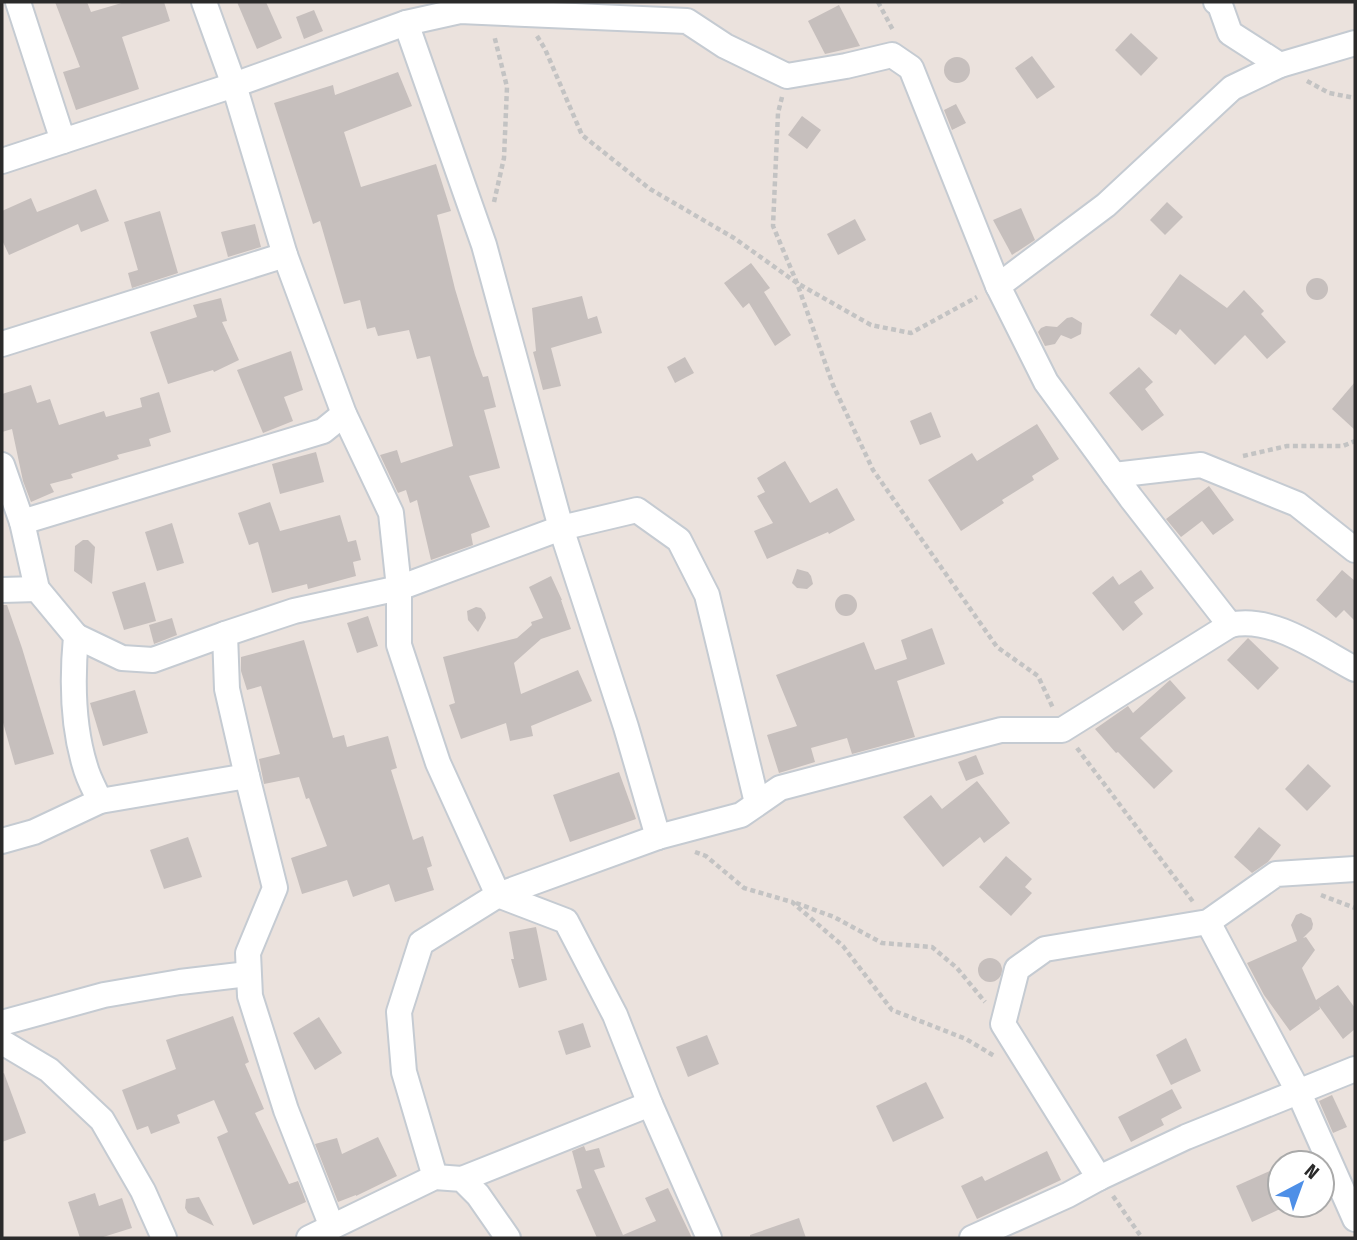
<svg xmlns="http://www.w3.org/2000/svg" width="1357" height="1240" font-family="'Fira Sans Condensed',sans-serif">
  <rect width="100%" height="100%" fill="#ebe2dd"/>
  <!-- building -->
  <g fill="#c6bfbd">
    <polygon points="55,2 87,2 91,12 125,2 164,2 170,21 122,37 139,89 76,110 63,72 80,67"/>
    <polygon points="237,2 266,2 282,38 257,49"/>
    <polygon points="839,5 860,46 825,54 808,21"/>
    <polygon points="314,10 323,31 304,39 296,17"/>
    <polygon points="1131,33 1158,58 1141,76 1115,50"/>
    <polygon points="1032,56 1055,87 1037,99 1015,68"/>
    <circle cx="957" cy="70" r="13"/>
    <polygon points="398,72 412,106 344,132 361,187 436,164 451,211 437,215 455,289 475,355 483,377 488,376 496,407 484,410 500,468 469,476 490,527 471,534 473,545 431,560 417,500 410,503 406,490 398,493 380,455 397,450 401,463 453,446 430,356 417,359 409,330 378,336 375,327 367,329 360,300 344,304 320,221 313,224 274,103 333,85 335,95"/>
    <polygon points="956,104 966,123 952,130 944,110"/>
    <polygon points="802,116 821,130 807,149 788,135"/>
    <polygon points="96,189 109,221 81,232 78,224 9,255 2,240 2,211 31,198 37,212"/>
    <polygon points="1167,202 1183,217 1165,235 1150,220"/>
    <polygon points="1021,208 1035,240 1012,255 993,220"/>
    <polygon points="160,211 178,273 132,288 128,273 138,270 124,222"/>
    <polygon points="855,219 866,240 838,255 827,234"/>
    <polygon points="255,224 261,247 228,257 221,232"/>
    <polygon points="751,263 770,288 764,292 791,335 775,346 749,303 743,308 724,283"/>
    <polygon points="1180,274 1227,308 1244,290 1264,311 1261,314 1286,342 1267,359 1245,335 1215,365 1180,329 1176,335 1150,315"/>
    <circle cx="1317" cy="289" r="11"/>
    <polygon points="582,296 588,319 597,316 602,333 551,348 561,386 543,390 533,352 536,351 532,308"/>
    <polygon points="221,298 227,321 222,322 239,360 214,372 213,370 168,384 150,332 197,317 193,305"/>
    <polygon points="1072,317 1082,323 1081,334 1071,339 1061,335 1055,344 1045,346 1038,332 1041,328 1046,326 1057,327 1067,318"/>
    <polygon points="291,351 303,390 284,397 293,421 263,433 237,370"/>
    <polygon points="685,357 694,373 675,383 667,367"/>
    <polygon points="1139,367 1153,382 1145,389 1164,415 1142,431 1109,393"/>
    <polygon points="1355,382 1355,430 1332,409"/>
    <polygon points="31,385 37,403 50,399 59,425 104,411 106,417 142,407 140,398 159,392 171,432 149,439 151,446 117,455 119,459 71,474 73,478 50,484 54,492 31,502 23,481 12,429 2,432 2,394"/>
    <polygon points="931,412 941,437 920,445 910,421"/>
    <polygon points="1037,424 1059,459 1032,476 1034,480 1002,500 1004,503 961,531 928,480 972,453 977,461"/>
    <polygon points="316,452 324,482 280,494 272,464"/>
    <polygon points="785,461 810,503 837,488 855,520 829,534 828,532 767,559 754,531 773,523 757,496 765,492 757,478"/>
    <polygon points="1209,486 1234,520 1213,535 1202,521 1181,537 1166,519"/>
    <polygon points="270,502 280,531 340,515 348,542 356,540 361,560 353,562 356,576 308,589 307,584 272,593 258,542 249,545 238,513"/>
    <polygon points="172,523 184,563 157,571 145,532"/>
    <polygon points="83,540 88,540 95,547 92,584 74,571 75,546"/>
    <polygon points="797,569 808,572 811,576 813,584 807,589 797,588 792,583"/>
    <polygon points="1141,570 1154,588 1134,602 1143,614 1123,631 1092,593 1113,576 1119,585"/>
    <polygon points="1342,570 1355,581 1355,621 1344,610 1336,618 1316,600"/>
    <polygon points="551,576 562,600 561,600 571,629 541,639 514,663 521,694 578,670 592,701 531,726 533,736 510,741 506,723 461,739 449,705 455,703 443,657 517,638 532,625 531,622 543,618 529,587"/>
    <polygon points="145,582 156,621 124,630 112,592"/>
    <circle cx="846" cy="605" r="11"/>
    <polygon points="2,605 7,605 22,648 54,754 15,765 2,719"/>
    <polygon points="476,607 481,608 485,613 486,618 478,632 468,620 467,611"/>
    <polygon points="368,616 378,646 357,653 347,623"/>
    <polygon points="172,618 177,635 154,644 149,625"/>
    <polygon points="932,628 945,664 897,681 915,737 852,754 847,738 811,748 815,762 779,773 767,735 797,726 776,675 864,642 875,670 907,659 901,640"/>
    <polygon points="1248,638 1279,668 1258,690 1227,660"/>
    <polygon points="304,640 333,738 344,735 347,747 388,736 397,768 391,770 413,840 423,836 432,866 427,868 434,890 395,902 389,884 353,897 347,880 302,894 291,858 327,846 309,798 306,799 299,777 264,784 259,759 280,754 261,686 247,690 241,671 241,657"/>
    <polygon points="1170,680 1186,698 1140,738 1173,771 1154,789 1118,752 1116,753 1095,729 1128,706 1133,713"/>
    <polygon points="135,690 148,733 103,746 90,703"/>
    <polygon points="976,755 984,774 966,781 958,762"/>
    <polygon points="1308,764 1331,786 1307,811 1285,789"/>
    <polygon points="619,772 636,819 570,842 553,795"/>
    <polygon points="977,781 1010,823 984,843 980,837 943,867 903,817 931,795 942,809"/>
    <polygon points="1259,827 1281,845 1268,862 1252,873 1234,857"/>
    <polygon points="188,837 202,877 164,889 150,850"/>
    <polygon points="1006,856 1032,879 1025,887 1032,893 1011,916 979,887"/>
    <polygon points="1301,913 1311,918 1313,924 1312,929 1303,938 1306,937 1315,950 1302,968 1316,1000 1338,985 1355,1008 1355,1029 1343,1039 1319,1006 1320,1009 1290,1031 1264,995 1247,963 1297,941 1291,925 1296,915"/>
    <polygon points="536,927 547,980 519,988 511,959 514,959 509,932"/>
    <circle cx="990" cy="970" r="12"/>
    <polygon points="233,1016 249,1062 245,1064 264,1109 255,1113 289,1184 298,1181 306,1202 253,1225 217,1137 228,1132 214,1100 177,1115 180,1123 151,1134 148,1126 137,1130 122,1090 176,1069 166,1040"/>
    <polygon points="319,1017 342,1053 315,1070 293,1033"/>
    <polygon points="583,1023 591,1047 566,1055 558,1031"/>
    <polygon points="707,1035 719,1064 688,1077 676,1047"/>
    <polygon points="1186,1038 1201,1071 1171,1085 1156,1055"/>
    <polygon points="4,1073 26,1133 2,1142 2,1074"/>
    <polygon points="926,1082 944,1118 893,1142 876,1106"/>
    <polygon points="1172,1089 1182,1108 1161,1119 1164,1125 1131,1142 1118,1117"/>
    <polygon points="1332,1095 1347,1127 1333,1133 1319,1101"/>
    <polygon points="378,1137 397,1176 356,1196 356,1195 338,1202 315,1144 337,1138 342,1154"/>
    <polygon points="584,1146 586,1151 599,1148 605,1167 594,1170 623,1235 656,1221 645,1198 668,1188 692,1238 597,1238 576,1190 582,1188 572,1151"/>
    <polygon points="1047,1151 1061,1180 977,1219 961,1186 982,1176 985,1181"/>
    <polygon points="1272,1170 1280,1188 1280,1209 1252,1222 1236,1186"/>
    <polygon points="95,1193 99,1206 122,1198 132,1228 100,1238 80,1238 68,1202"/>
    <polygon points="199,1197 214,1226 188,1213 185,1208 186,1199"/>
    <polygon points="799,1218 806,1238 750,1238 750,1235"/>
  </g>
  <g fill="none" stroke-linecap="round" stroke-linejoin="round">
    <!-- street casing -->
    <g stroke="#c5cbd2" stroke-width="28">
      <g id="street">
        <polyline points="18,2 63,141 234,85 406,23 460,11 687,21 725,46 787,76 846,66 892,55 911,68 998,286"/>
        <polyline points="204,2 234,85 285,255 344,414 391,513 399,588 399,645 438,763 498,895 566,921 615,1015 650,1104 709,1238"/>
        <polyline points="1216,2 1220,5 1230,33 1280,65"/>
        <polyline points="406,23 484,245 561,528 626,727 658,837"/>
        <path d="M1355 43 1280 65 1232 88 1106 205 998 286 1046 382 1131 498 1230 625C1272 615 1319 650 1355 669"/>
        <polyline points="2,161 63,141"/>
        <polyline points="2,344 285,255"/>
        <polyline points="2,465 22,522 323,431 344,414"/>
        <polyline points="1114,475 1201,465 1297,504 1355,550"/>
        <path d="M22 522 37 589 76 636C72 679 72 724 85 766 88 778 95 790 100 801"/>
        <polyline points="2,590 37,589"/>
        <polyline points="76,636 122,658 153,660 225,634"/>
        <polyline points="247,776 227,689 225,634 294,611 399,588 561,528 637,510 679,540 707,595 757,803"/>
        <polyline points="2,841 34,832 100,801 247,776 275,888 248,953 250,996 286,1110 332,1227"/>
        <polyline points="1208,922 1299,1093 1355,1219"/>
        <polyline points="2,1023 104,995 180,982 248,974"/>
        <polyline points="2,1042 49,1070 102,1120 143,1191 164,1238"/>
        <polyline points="435,1177 404,1072 399,1012 421,943 498,895 658,837 741,815 780,788 1001,730 1062,730 1230,625"/>
        <polyline points="1099,1178 1003,1024 1017,969 1045,949 1208,922 1276,874 1355,869"/>
        <polyline points="462,1179 650,1104"/>
        <polyline points="309,1238 435,1177 462,1179 478,1195 508,1238"/>
        <polyline points="972,1238 1068,1195 1099,1178 1186,1137 1355,1069"/>
      </g>
    </g>
    <!-- path -->
    <g stroke="#c3c3c3" stroke-width="4.5" stroke-dasharray="5 3.5" stroke-linecap="butt">
      <polyline points="878,2 894,32"/>
      <polyline points="537,36 545,49 582,135 650,189 734,238 797,283 871,325 911,333 977,297"/>
      <polyline points="1307,81 1329,93 1355,98"/>
      <polyline points="782,97 778,113 773,226 797,283 833,385 873,470 997,647 1038,676 1053,708"/>
      <polyline points="494,202 504,158 507,87 494,35"/>
      <polyline points="1243,456 1287,446 1343,446 1355,441"/>
      <polyline points="1077,748 1194,903"/>
      <polyline points="695,852 706,856 744,888 792,902 843,946 892,1010 966,1039 996,1057"/>
      <polyline points="1321,895 1355,908"/>
      <polyline points="796,903 834,917 882,943 932,947 957,968 985,1002"/>
      <polyline points="1113,1196 1142,1238"/>
    </g>
    <!-- street -->
    <use href="#street" stroke="#fff" stroke-width="24"/>
  </g>
  <!-- border -->
  <rect width="1357" height="1240" fill="none" stroke="#2a2a2a" stroke-width="7"/>
  <!-- north arrow -->
  <g transform="translate(1301 1184) rotate(41)"><circle r="33" fill="#ffffff" stroke="#aaaaaa" stroke-width="2"/>
  <path d="M0-5L12 26L0 18L-12 26Z" fill="#4e8fe7"/>
  <text y="-10" font-size="19" font-weight="bold" text-anchor="middle" fill="#2a2a2a">N</text>
  </g>
</svg>
